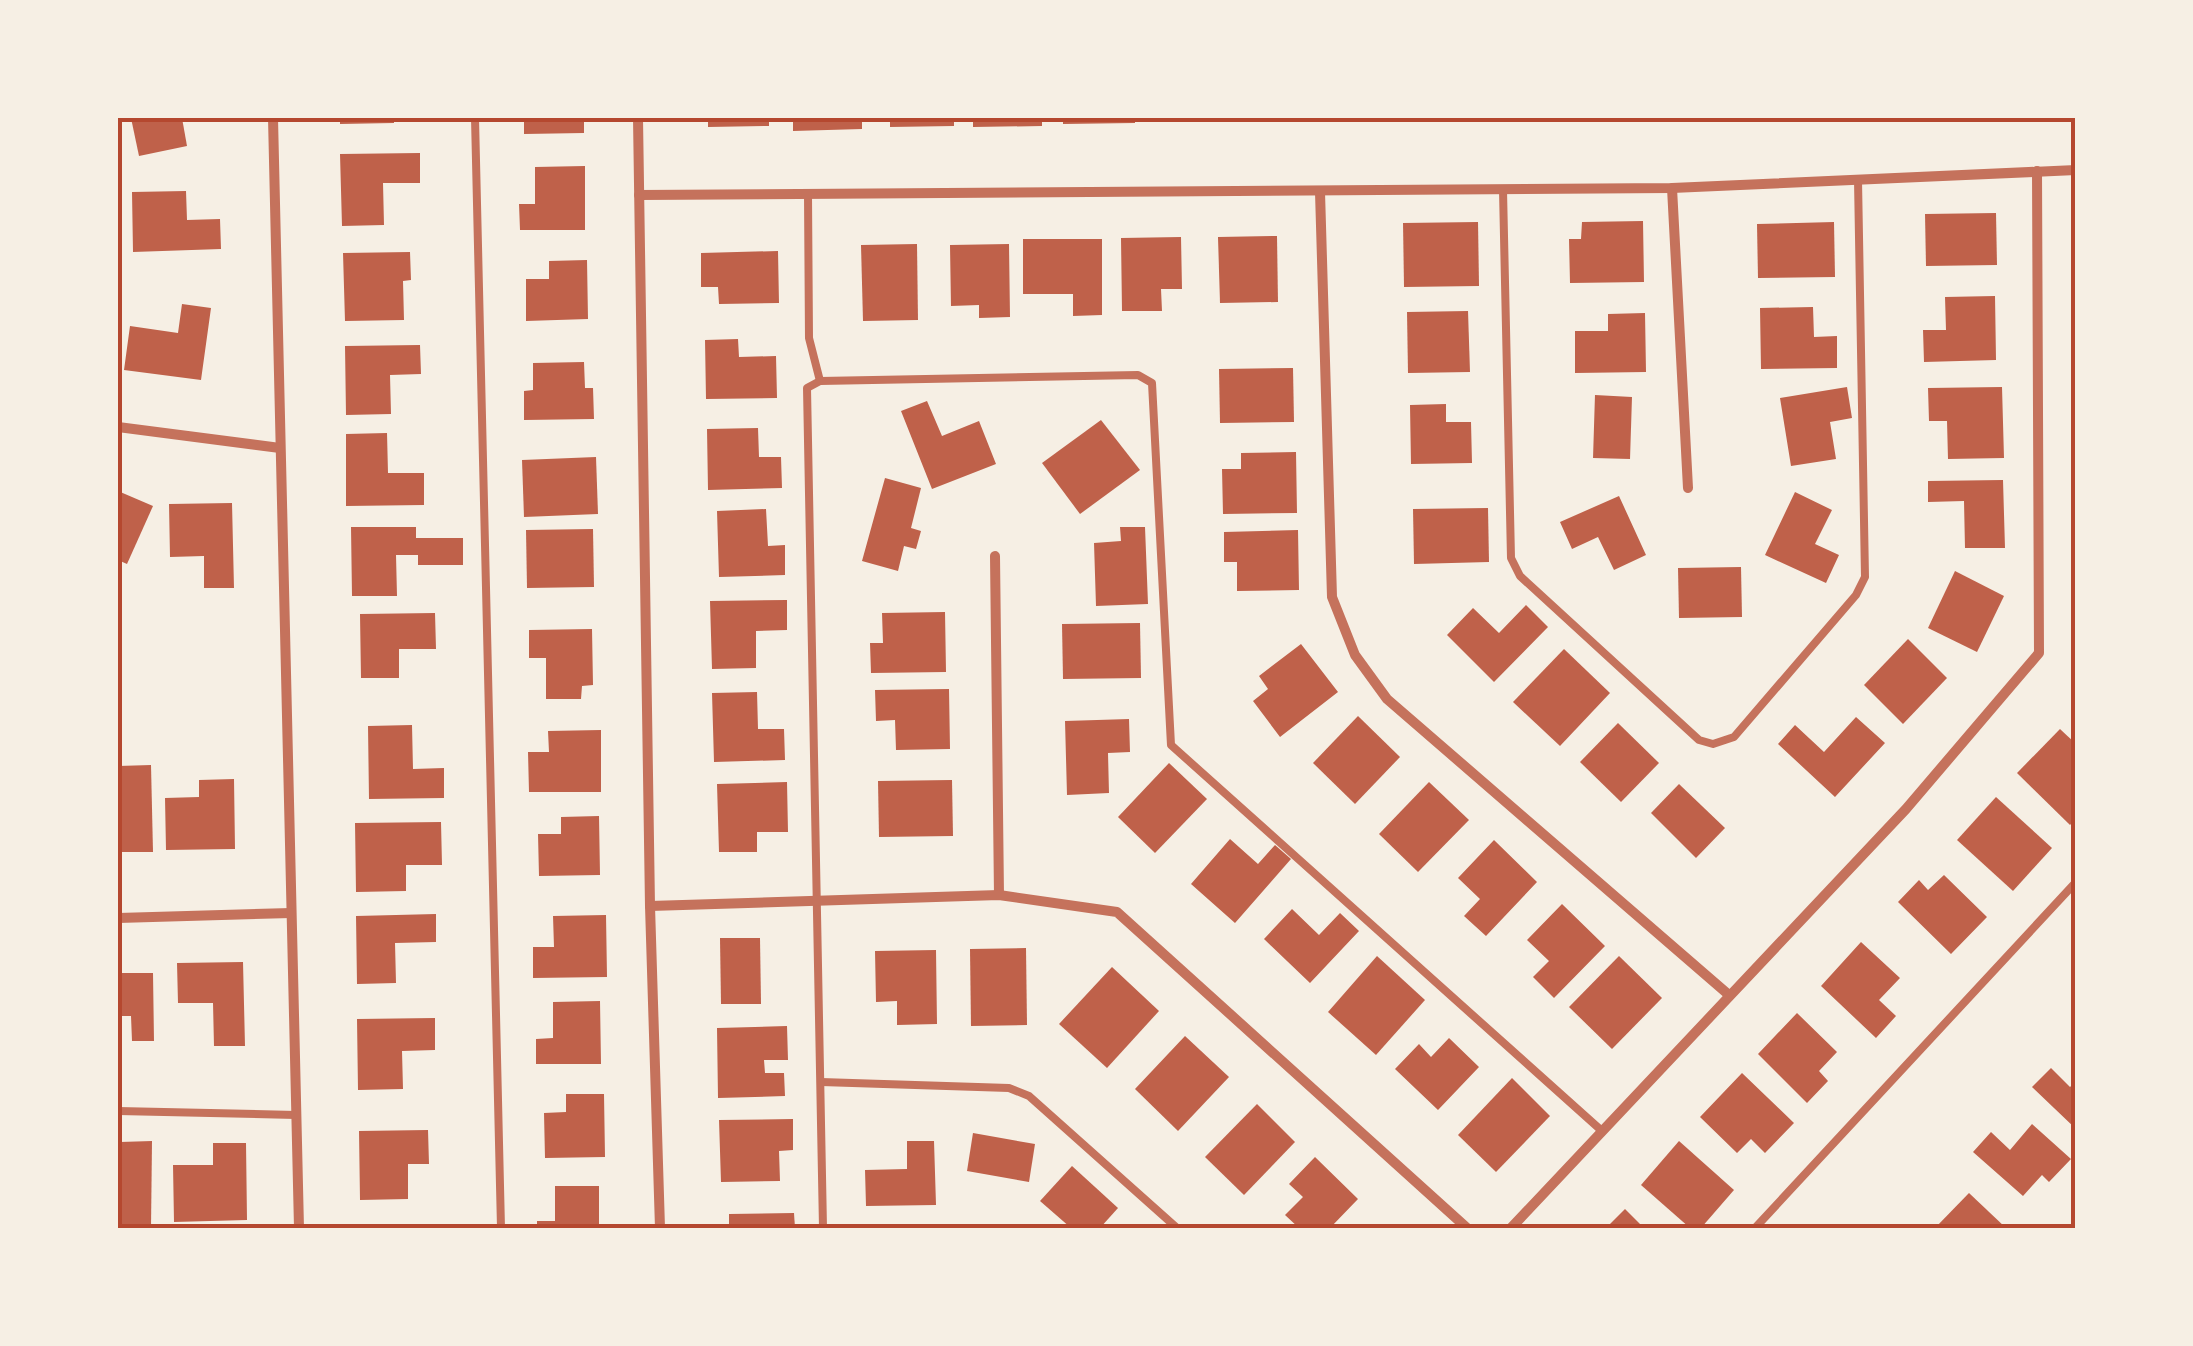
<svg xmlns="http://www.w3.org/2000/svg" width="2193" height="1346" font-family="'Titillium Web',sans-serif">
  <rect width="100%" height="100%" fill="#f6efe4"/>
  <!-- building -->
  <g fill="#bf614a">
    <polygon points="131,118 182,118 187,146 139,156"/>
    <polygon points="340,118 394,118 394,123 340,124"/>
    <polygon points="524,118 584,118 584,133 524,134"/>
    <polygon points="708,118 769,118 769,126 708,127"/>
    <polygon points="793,118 862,118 862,129 793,131"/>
    <polygon points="890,118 954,118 954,126 890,127"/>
    <polygon points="973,118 1042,118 1042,126 973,127"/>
    <polygon points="1063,118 1135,118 1135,123 1063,124"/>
    <polygon points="420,153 420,183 383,183 384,225 342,226 340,154"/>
    <polygon points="585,166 585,230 520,230 519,204 535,204 535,167"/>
    <polygon points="186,191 187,220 220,219 221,249 133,252 132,192"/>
    <polygon points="1996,213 1997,265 1926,266 1925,214"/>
    <polygon points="1643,221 1644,282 1570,283 1569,239 1581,239 1582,222"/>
    <polygon points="1478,222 1479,286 1404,287 1403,223"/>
    <polygon points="1834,222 1835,277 1758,278 1757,224"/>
    <polygon points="1277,236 1278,302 1220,303 1218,237"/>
    <polygon points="1181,237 1182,289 1161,289 1162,311 1122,311 1121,238"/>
    <polygon points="1023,239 1102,239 1102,315 1073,316 1073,294 1023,294"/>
    <polygon points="917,244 918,320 863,321 861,245"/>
    <polygon points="1009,244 1010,317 979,318 979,305 951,306 950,245"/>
    <polygon points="778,251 779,303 719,304 718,287 701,287 701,253"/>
    <polygon points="410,252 411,280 403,281 404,320 345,321 343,253"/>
    <polygon points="587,260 588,319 526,321 526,279 549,279 549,261"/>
    <polygon points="1995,296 1996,360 1924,362 1923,330 1946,330 1945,297"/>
    <polygon points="182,304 211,308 201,380 124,370 130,326 178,333"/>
    <polygon points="1813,307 1814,337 1837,336 1837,368 1761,369 1760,308"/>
    <polygon points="1468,311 1470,372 1408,373 1407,312"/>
    <polygon points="1645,313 1646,372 1575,373 1575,331 1608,331 1608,314"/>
    <polygon points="738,339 739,357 776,356 777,398 706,399 705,340"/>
    <polygon points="420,345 421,374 390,375 391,414 346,415 345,346"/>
    <polygon points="584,362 585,388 593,388 594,419 524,420 524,391 533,390 533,363"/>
    <polygon points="1293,368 1294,422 1220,423 1219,369"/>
    <polygon points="1847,387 1852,418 1830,422 1836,459 1791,466 1780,398"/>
    <polygon points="2002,387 2004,458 1948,459 1947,421 1929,421 1928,388"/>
    <polygon points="1595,395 1632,397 1630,459 1593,458"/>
    <polygon points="927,401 942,436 979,421 996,464 932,489 901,411"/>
    <polygon points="1446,404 1446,422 1471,422 1472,463 1411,464 1410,405"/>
    <polygon points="1101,420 1140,470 1080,514 1042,463"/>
    <polygon points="758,428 759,457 781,457 782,488 708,490 707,429"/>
    <polygon points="387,433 388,473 424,473 424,505 346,506 346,434"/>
    <polygon points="1296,452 1297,513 1223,514 1222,469 1241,469 1241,453"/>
    <polygon points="596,457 598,514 524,517 522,460"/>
    <polygon points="885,478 921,488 911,528 921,531 916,549 904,546 898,571 862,561"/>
    <polygon points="2003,480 2005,548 1965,548 1964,501 1928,502 1928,481"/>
    <polygon points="118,491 153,506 127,564 118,560"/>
    <polygon points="1795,492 1832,510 1815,544 1839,555 1826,583 1765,555"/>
    <polygon points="1619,496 1646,555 1614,570 1598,537 1572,549 1560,522"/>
    <polygon points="232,503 234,588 204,588 204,556 170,557 169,504"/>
    <polygon points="1488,508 1489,562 1414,564 1413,509"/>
    <polygon points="766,509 768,546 785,545 785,575 719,577 717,511"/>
    <polygon points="351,527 416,527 416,538 463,538 463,565 418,565 418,555 396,555 397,596 352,596"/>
    <polygon points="1120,527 1145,527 1148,604 1096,606 1094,543 1121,541"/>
    <polygon points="593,529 594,587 527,588 526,530"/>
    <polygon points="1298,530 1299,590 1237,591 1237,562 1224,562 1224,532"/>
    <polygon points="1741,567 1742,617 1679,618 1678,568"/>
    <polygon points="1955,571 2004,596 1977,652 1928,628"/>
    <polygon points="787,600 787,630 756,631 756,668 712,669 710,601"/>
    <polygon points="1526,605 1548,627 1494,682 1447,635 1473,608 1499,633"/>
    <polygon points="945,612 946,672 871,673 870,643 883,643 882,613"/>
    <polygon points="435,613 436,649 399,649 399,678 361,678 360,614"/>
    <polygon points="1140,623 1141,678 1063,679 1062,624"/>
    <polygon points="592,629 593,685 582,686 581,699 546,699 546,658 529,658 529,630"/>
    <polygon points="1908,639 1947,678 1903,724 1864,685"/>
    <polygon points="1301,644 1338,692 1280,737 1253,701 1268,689 1259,676"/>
    <polygon points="1564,649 1610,693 1560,746 1513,702"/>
    <polygon points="949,689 950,749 896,750 895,720 876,721 875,690"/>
    <polygon points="757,692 758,729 784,729 785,760 714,762 712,693"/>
    <polygon points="1358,716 1400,757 1355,804 1313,763"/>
    <polygon points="1856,717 1885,743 1835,797 1778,744 1795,725 1824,752"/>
    <polygon points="1129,719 1130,752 1108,753 1109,793 1067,795 1065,721"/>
    <polygon points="1618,723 1659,763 1621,802 1580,762"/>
    <polygon points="412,725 413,769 444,768 444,798 369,799 368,726"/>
    <polygon points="2060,729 2076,744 2076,819 2070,825 2017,773"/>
    <polygon points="601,730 601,792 529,792 528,752 549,752 548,731"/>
    <polygon points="1169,763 1207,799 1155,853 1118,817"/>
    <polygon points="151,765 153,852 118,852 118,766"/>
    <polygon points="234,779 235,849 166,850 165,798 199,797 199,780"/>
    <polygon points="952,780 953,836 879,837 878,781"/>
    <polygon points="787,782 788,832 757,832 757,852 719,852 717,784"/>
    <polygon points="1429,782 1469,820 1418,872 1379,834"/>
    <polygon points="1679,784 1725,828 1696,858 1651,813"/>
    <polygon points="1996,797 2052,848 2013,891 1957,840"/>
    <polygon points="599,816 600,875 539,876 538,834 561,834 561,817"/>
    <polygon points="441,822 442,865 406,865 406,891 356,892 355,823"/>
    <polygon points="1230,839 1258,864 1275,845 1291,859 1235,923 1191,884"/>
    <polygon points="1494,840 1537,882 1486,936 1464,916 1480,899 1458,878"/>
    <polygon points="1944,875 1987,917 1951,954 1898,902 1919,880 1928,890"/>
    <polygon points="1562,904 1605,946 1554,998 1533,977 1549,961 1527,940"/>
    <polygon points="1292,909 1319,935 1340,913 1359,931 1310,983 1264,939"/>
    <polygon points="436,914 436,942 395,943 396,983 357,984 356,916"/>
    <polygon points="606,915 607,977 533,978 533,947 554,947 553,916"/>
    <polygon points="720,938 760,938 761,1004 721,1004"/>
    <polygon points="1861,942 1900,978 1879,1000 1896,1016 1876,1038 1821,986"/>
    <polygon points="1026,948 1027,1025 971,1026 970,949"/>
    <polygon points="936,950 937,1024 897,1025 897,1001 876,1002 875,951"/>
    <polygon points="1377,956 1425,1000 1376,1055 1328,1012"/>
    <polygon points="1619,956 1662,998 1612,1049 1569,1007"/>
    <polygon points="243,962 245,1046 214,1046 213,1003 178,1003 177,963"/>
    <polygon points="1112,967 1159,1011 1107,1068 1059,1024"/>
    <polygon points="118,973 153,973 154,1041 132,1041 131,1016 118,1016"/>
    <polygon points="600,1001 601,1064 536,1064 536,1039 553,1038 553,1002"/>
    <polygon points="1797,1013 1837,1052 1819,1071 1828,1081 1807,1103 1758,1054"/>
    <polygon points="435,1018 435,1050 402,1051 403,1089 358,1090 357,1019"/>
    <polygon points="787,1026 788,1060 764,1060 765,1073 784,1073 785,1096 718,1098 717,1028"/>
    <polygon points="1185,1036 1229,1077 1178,1131 1135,1089"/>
    <polygon points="1449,1038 1479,1067 1438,1110 1395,1069 1419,1044 1431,1057"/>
    <polygon points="2051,1068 2070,1087 2076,1081 2076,1129 2032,1087"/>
    <polygon points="1742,1073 1794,1123 1765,1153 1751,1139 1737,1153 1700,1117"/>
    <polygon points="1512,1078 1550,1116 1496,1172 1458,1135"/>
    <polygon points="566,1094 604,1094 605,1157 545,1158 544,1113 566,1112"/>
    <polygon points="1257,1104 1295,1142 1244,1195 1205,1157"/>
    <polygon points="793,1119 793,1150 779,1151 780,1181 721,1182 719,1120"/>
    <polygon points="2032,1124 2071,1159 2049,1182 2042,1175 2023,1196 1973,1152 1991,1132 2010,1150"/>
    <polygon points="428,1130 429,1164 408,1164 408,1199 360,1200 359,1131"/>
    <polygon points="973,1133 1035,1144 1029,1182 967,1171"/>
    <polygon points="152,1141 151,1228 118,1228 120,1142"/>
    <polygon points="907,1141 934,1141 936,1205 866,1206 865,1170 907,1169"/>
    <polygon points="1679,1141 1734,1190 1701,1228 1690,1228 1641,1185"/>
    <polygon points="213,1143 246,1143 247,1220 174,1222 173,1165 213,1165"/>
    <polygon points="1315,1157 1358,1199 1330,1228 1299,1228 1285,1215 1303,1197 1289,1184"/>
    <polygon points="1072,1166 1118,1208 1100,1228 1071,1228 1040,1201"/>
    <polygon points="555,1186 599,1186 599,1228 537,1228 537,1221 555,1221"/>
    <polygon points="1969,1193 2006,1228 1935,1228"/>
    <polygon points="1625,1209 1644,1228 1606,1228"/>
    <polygon points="794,1213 795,1228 729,1228 729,1214"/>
  </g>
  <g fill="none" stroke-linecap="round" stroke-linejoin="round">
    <!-- service -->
    <g stroke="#c5725c" stroke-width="8">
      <polyline points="475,118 501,1228"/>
      <polyline points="1503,190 1511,558 1520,576 1699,740 1713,744 1734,737 1856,595 1865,577 1858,180"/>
      <polyline points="808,195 809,338 820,381"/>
      <polyline points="821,1082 1009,1088 1029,1096 1177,1228"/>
      <polyline points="118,1111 296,1115"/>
      <polyline points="823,1228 807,388 820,381 1138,375 1152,383 1171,745 1602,1131"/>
      <polyline points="1755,1228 2076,882"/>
    </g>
    <!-- minor -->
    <g stroke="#c5725c" stroke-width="10">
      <polyline points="273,118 299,1228"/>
      <polyline points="638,118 650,906 660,1228"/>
      <polyline points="1672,188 1688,488"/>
      <polyline points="1320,192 1332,597 1355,655 1387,699 1729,995"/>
      <polyline points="639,195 1672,188 2076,170"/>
      <polyline points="118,427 280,448"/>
      <polyline points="995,556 999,895"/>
      <polyline points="650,906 999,895 1117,912 1467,1228"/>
      <polyline points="118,918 291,913"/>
      <polyline points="1511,1228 1906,809 2039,653 2037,171"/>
    </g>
  </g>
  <!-- border -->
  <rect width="2193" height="1346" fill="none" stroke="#f6efe4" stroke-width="240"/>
  <rect x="120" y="120" width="1953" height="1106" fill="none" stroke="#b5482f" stroke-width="4"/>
</svg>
